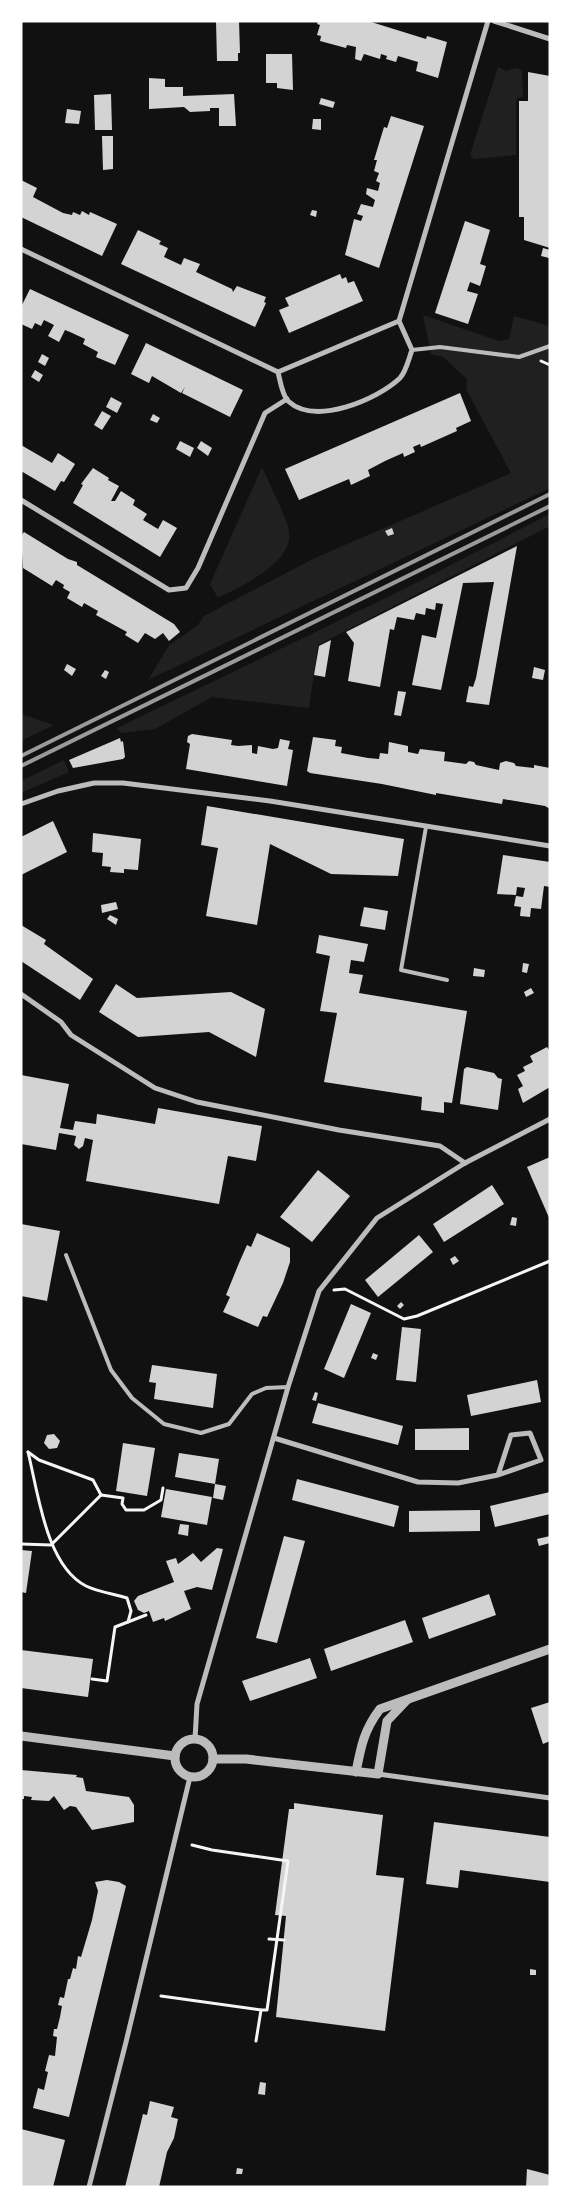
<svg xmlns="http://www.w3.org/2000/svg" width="571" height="2208" font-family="Overpass,sans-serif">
  <rect width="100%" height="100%" fill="#111"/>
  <!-- green -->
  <g fill="#202020">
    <polygon points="498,67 506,71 515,68 522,70 523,97 517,98 516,103 516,155 474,159 470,155"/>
    <polygon points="423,315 499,341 509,339 514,316 550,326 550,488 148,680 169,645 197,626 204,616 315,558 511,473 466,389 467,379 443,357 431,354"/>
    <path d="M262 467C268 481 287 518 289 531 294 563 241 586 218 598L210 584Z"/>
    <polygon points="550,514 550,526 318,645 309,708 212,697 155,729 121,733 117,728 404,589"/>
    <polygon points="21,714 54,725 21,741"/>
    <polygon points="64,760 69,772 21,793 21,781"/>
  </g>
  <!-- building -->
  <g fill="#d3d3d3">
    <polygon points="216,21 239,21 240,53 238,53 238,61 217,61"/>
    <polygon points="318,21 368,21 426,39 427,36 447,42 438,78 416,71 418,62 398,56 396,62 386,59 387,56 381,54 380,59 364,54 361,61 355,59 356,47 347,45 346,48 320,41 321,36 317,35 320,25 317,24"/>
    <polygon points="266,54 292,54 293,90 277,88 277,83 266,83"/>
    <polygon points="528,72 550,76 550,248 524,240 524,217 519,217 519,101 528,101"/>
    <polygon points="149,78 165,79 165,87 183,87 183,96 234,94 236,126 219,126 219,108 210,108 210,111 190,112 184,107 149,109"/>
    <polygon points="111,94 112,130 95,130 94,95"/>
    <polygon points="321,98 335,102 333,108 319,104"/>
    <polygon points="67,109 81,111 79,124 65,123"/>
    <polygon points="391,116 424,126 379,268 345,255 354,219 361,221 363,216 357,214 361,204 373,207 375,200 366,194 367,188 378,191 380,183 376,181 379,173 374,171 377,160 374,160 384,127 387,128"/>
    <polygon points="313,119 321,119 321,130 312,129"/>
    <polygon points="102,136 113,136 113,169 103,170"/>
    <polygon points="21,180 37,188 33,197 63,213 72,215 73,212 80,215 82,211 89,215 90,212 117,224 102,256 21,217"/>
    <polygon points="312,210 317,211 316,217 310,215"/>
    <polygon points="465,221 490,230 480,264 486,266 480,286 470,282 467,291 478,294 468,324 435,313"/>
    <polygon points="138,230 161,241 159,244 168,248 164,257 181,265 184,258 200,264 196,272 232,289 233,292 237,286 266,297 264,302 266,303 255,327 121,264"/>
    <polygon points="543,248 550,250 549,258 541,256"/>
    <polygon points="340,274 342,279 346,277 348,283 354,281 363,301 289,333 279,310 289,306 285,298"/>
    <polygon points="30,289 129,335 115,365 96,357 98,352 83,344 85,339 70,332 65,330 59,342 48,336 54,325 44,320 41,326 35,323 32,329 21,324 21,307"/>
    <polygon points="146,343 243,390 230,417 182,393 185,387 181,393 152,376 149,383 131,374"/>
    <polygon points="42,354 49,358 45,366 38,362"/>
    <polygon points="35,370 43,375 39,382 31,377"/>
    <polygon points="460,393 471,421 456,428 457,431 421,447 420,444 413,447 415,452 404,457 403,453 385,461 368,470 370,476 351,485 349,479 299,500 285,469"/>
    <polygon points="111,397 122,403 117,413 106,407"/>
    <polygon points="102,411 111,416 102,430 94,425"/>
    <polygon points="153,414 160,418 157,423 150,420"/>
    <polygon points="180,441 194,448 190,457 176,449"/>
    <polygon points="201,441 212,448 208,456 197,448"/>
    <polygon points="21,445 52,463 58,453 75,464 64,482 61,481 55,491 21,471"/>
    <polygon points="93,468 109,478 108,480 119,486 111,501 115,501 121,491 135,500 133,505 147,514 143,520 158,529 163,520 177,528 160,557 73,503 83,485 81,484"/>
    <polygon points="392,528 394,534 388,536 385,531"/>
    <polygon points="24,532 68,559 77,562 77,565 174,624 180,632 169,641 163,633 155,639 145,633 138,643 125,635 127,632 96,615 98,611 84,603 82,607 67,598 70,592 63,588 64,585 56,580 52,586 23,568 21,536"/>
    <polygon points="517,546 489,705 466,702 469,686 473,687 476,678 494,582 463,583 441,690 412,685 422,635 436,638 443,604 436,603 435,610 426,608 425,615 416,613 414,620 397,617 394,630 390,629 380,687 348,681 354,643 346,632"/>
    <polygon points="331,640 325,677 314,675 319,646"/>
    <polygon points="67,664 76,669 72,676 64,670"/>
    <polygon points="534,667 545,670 543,680 532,678"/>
    <polygon points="105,670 109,672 106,679 101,676"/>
    <polygon points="398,691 406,692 401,716 394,715"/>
    <polygon points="192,734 232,740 231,745 238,746 252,745 252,753 257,754 258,746 273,749 278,748 280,739 290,741 288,749 293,750 287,786 186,769 190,744 187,742 188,736"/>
    <polygon points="313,737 336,740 335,746 342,747 341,753 368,758 379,759 380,753 388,754 389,742 408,746 408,752 418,754 420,749 445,752 444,761 466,764 469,761 474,762 476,765 499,770 500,763 506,761 514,763 516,766 534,768 534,765 550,768 550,809 545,806 503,799 502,804 436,793 436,795 382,784 310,773 307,771"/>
    <polygon points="120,738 121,742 123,741 125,757 123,759 73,768 69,760"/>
    <polygon points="207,806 404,839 398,876 331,874 270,844 257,925 206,916 218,848 201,845"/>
    <polygon points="53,821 67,852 21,875 21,837"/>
    <polygon points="93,833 141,839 138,870 124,869 124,873 110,872 111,867 102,866 103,853 92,852"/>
    <polygon points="503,855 550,862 550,887 544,886 541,909 531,908 530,917 520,916 521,907 514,906 516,896 523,897 525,888 517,887 516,895 497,894"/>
    <polygon points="116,902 118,909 102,913 101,905"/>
    <polygon points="364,907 388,911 385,930 360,926"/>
    <polygon points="110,915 118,919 116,925 107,919"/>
    <polygon points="21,925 46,940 44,944 93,979 80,1000 21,961"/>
    <polygon points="319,935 368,944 364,962 351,960 349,973 363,975 359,993 467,1011 452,1103 444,1102 444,1113 421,1110 422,1097 324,1082 337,1013 320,1011 330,956 316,953"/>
    <polygon points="523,963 529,964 527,973 522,972"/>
    <polygon points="474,968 485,970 484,977 473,976"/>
    <polygon points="116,984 137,998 231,992 265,1009 256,1057 209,1032 138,1037 99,1012"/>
    <polygon points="531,988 534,993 526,997 524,992"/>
    <polygon points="547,1047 550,1051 550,1087 523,1103 518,1089 523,1086 517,1075 525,1071 523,1067 533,1062 530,1056"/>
    <polygon points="467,1067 494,1073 498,1078 502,1079 498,1110 460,1104 464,1069"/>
    <polygon points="21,1075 69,1084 60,1128 73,1130 75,1121 96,1124 97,1114 155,1124 158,1108 262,1126 256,1161 228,1156 219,1204 86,1181 93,1140 85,1138 83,1146 79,1149 74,1145 76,1136 59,1133 56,1150 21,1144"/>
    <polygon points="550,1157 550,1220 527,1167"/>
    <polygon points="318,1170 350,1196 312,1242 280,1217"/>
    <polygon points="492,1185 504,1204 444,1242 433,1224"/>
    <polygon points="512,1217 517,1218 516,1226 510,1225"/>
    <polygon points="21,1224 60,1231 47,1301 21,1296"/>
    <polygon points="257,1233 290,1248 290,1262 283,1283 267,1317 263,1316 258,1327 223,1312 230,1297 226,1295 239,1263 247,1245 251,1247"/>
    <polygon points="419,1235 433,1252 378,1297 365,1280"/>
    <polygon points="455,1256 459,1261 453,1265 450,1259"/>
    <polygon points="401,1302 404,1305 400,1309 397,1306"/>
    <polygon points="351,1304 371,1313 344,1378 324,1369"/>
    <polygon points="402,1327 421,1329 416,1382 396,1380"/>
    <polygon points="373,1353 378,1355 376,1360 371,1358"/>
    <polygon points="152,1365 217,1374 213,1408 154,1399 156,1383 149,1382"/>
    <polygon points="537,1380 541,1402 471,1416 467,1395"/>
    <polygon points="315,1392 318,1393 316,1401 312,1400"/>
    <polygon points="318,1403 403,1426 398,1445 312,1423"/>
    <polygon points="469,1428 469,1450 415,1450 415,1429"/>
    <polygon points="54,1434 60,1441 57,1448 49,1449 44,1443 47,1435"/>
    <polygon points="123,1443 155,1448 147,1496 116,1491"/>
    <polygon points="179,1453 219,1459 215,1484 175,1477"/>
    <polygon points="297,1479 399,1506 394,1527 292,1500"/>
    <polygon points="215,1484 226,1486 223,1500 213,1498"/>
    <polygon points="166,1489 212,1497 207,1525 161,1517"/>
    <polygon points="550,1492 550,1514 495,1527 490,1506"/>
    <polygon points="480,1510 480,1531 409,1532 409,1511"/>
    <polygon points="180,1524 189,1525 188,1536 178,1534"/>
    <polygon points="284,1536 305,1541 277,1643 256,1638"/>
    <polygon points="550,1536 550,1543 539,1546 537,1539"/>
    <polygon points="217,1548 223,1549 212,1590 197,1587 184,1591 191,1609 165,1621 164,1618 153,1622 149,1611 144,1613 138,1610 134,1601 138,1596 174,1582 166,1561 176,1558 178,1564 193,1553 201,1562"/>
    <polygon points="21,1550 32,1551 26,1593 21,1592"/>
    <polygon points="489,1594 496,1615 429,1639 422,1618"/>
    <polygon points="405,1620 413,1642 331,1671 324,1649"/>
    <polygon points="21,1650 93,1659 88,1697 21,1688"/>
    <polygon points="310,1658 317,1678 250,1701 242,1681"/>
    <polygon points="550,1702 550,1741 543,1744 531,1708"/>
    <polygon points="21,1770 77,1775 76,1777 83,1778 86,1791 129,1797 134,1805 134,1822 92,1830 76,1807 70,1806 64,1810 54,1796 49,1801 31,1800 32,1797 24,1796 24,1799 21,1799"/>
    <polygon points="294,1803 383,1815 376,1875 404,1878 385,2031 276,2017 286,1916 275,1915 289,1809 294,1809"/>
    <polygon points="434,1822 550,1837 550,1882 460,1870 458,1888 426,1884"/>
    <polygon points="107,1880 119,1882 126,1886 69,2117 33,2108 38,2088 44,2090 48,2072 45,2071 49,2055 55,2056 57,2037 53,2036 54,2029 57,2029 60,2017 62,2006 58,2005 60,1997 64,1998 68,1979 70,1979 73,1968 76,1969 78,1956 81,1957 92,1920 98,1891 95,1882"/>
    <polygon points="530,1969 536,1970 536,1975 530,1975"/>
    <polygon points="260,2082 266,2083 265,2095 258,2094"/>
    <polygon points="150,2101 174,2107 171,2117 178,2119 174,2138 167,2152 159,2187 125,2187 143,2114 147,2115"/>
    <polygon points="21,2129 65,2140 53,2187 21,2187"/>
    <polygon points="237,2168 243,2169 242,2174 236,2174"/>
    <polygon points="527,2169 550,2175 550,2187 526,2187"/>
  </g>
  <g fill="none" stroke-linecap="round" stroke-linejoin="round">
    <!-- path -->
    <g stroke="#f5f5f5" stroke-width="3">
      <polyline points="541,361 550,365"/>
      <polyline points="334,1290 345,1289 404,1319 417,1316 550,1261"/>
      <path d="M28 1452C38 1492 46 1566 86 1586 98 1592 115 1594 127 1598L131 1611 128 1622"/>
      <polyline points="28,1452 39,1460 93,1480 101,1495"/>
      <polyline points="101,1495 123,1498 122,1504 126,1510 144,1510 161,1500 163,1488"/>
      <polyline points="21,1544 51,1545 101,1495"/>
      <polyline points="92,1679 107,1681 115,1627 146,1615"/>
      <polyline points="192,1845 212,1850 288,1861 267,2010 261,2010"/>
      <polyline points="269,1939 284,1940"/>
      <polyline points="161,1996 261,2010 256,2041"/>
    </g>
    <!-- service -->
    <g stroke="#bcbcbc" stroke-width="4">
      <polyline points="412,350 440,347 519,357 550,346"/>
      <polyline points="426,827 401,970 447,980"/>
      <polyline points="66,1255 111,1370 132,1398 164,1424 201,1433 229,1424 252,1394 266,1388 288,1387"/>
    </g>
    <!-- minor -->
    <g stroke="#bcbcbc" stroke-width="5">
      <polyline points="494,21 550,39"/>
      <polyline points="21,249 278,372 399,321"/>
      <path d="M278 372C280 380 282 395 288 401 315 426 377 400 400 378 406 372 409 358 412 350L399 321 488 21"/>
      <polyline points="21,500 169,590 186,588 198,568 265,413 287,399"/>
      <polyline points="21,804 58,791 94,783 123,783 270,801 550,846"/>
      <polyline points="21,994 61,1022 71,1035 155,1088 197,1102 339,1130 440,1146 465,1163"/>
      <polyline points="274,1438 418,1482 458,1483 498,1475 541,1460 530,1433 511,1435 498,1475"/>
      <polyline points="195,1739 197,1704 288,1387 319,1291 377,1218 465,1163 550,1119"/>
      <polyline points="378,1774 550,1798"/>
      <polyline points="89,2187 126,2042 190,1777"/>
    </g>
    <!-- tertiary -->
    <g stroke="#bcbcbc" stroke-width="9">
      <polyline points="21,1736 175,1756"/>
      <circle cx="194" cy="1758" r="19"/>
      <polyline points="213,1759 246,1759 378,1774 387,1721 407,1700"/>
      <path d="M356 1772C361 1746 364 1730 380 1709L550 1649"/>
    </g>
    <!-- rail -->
    <g stroke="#9a9a9a" stroke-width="4">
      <polyline points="21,756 550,494"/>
      <polyline points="21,766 550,506"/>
    </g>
  </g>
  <!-- border -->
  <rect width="571" height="2208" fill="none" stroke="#ffffff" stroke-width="45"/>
</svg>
